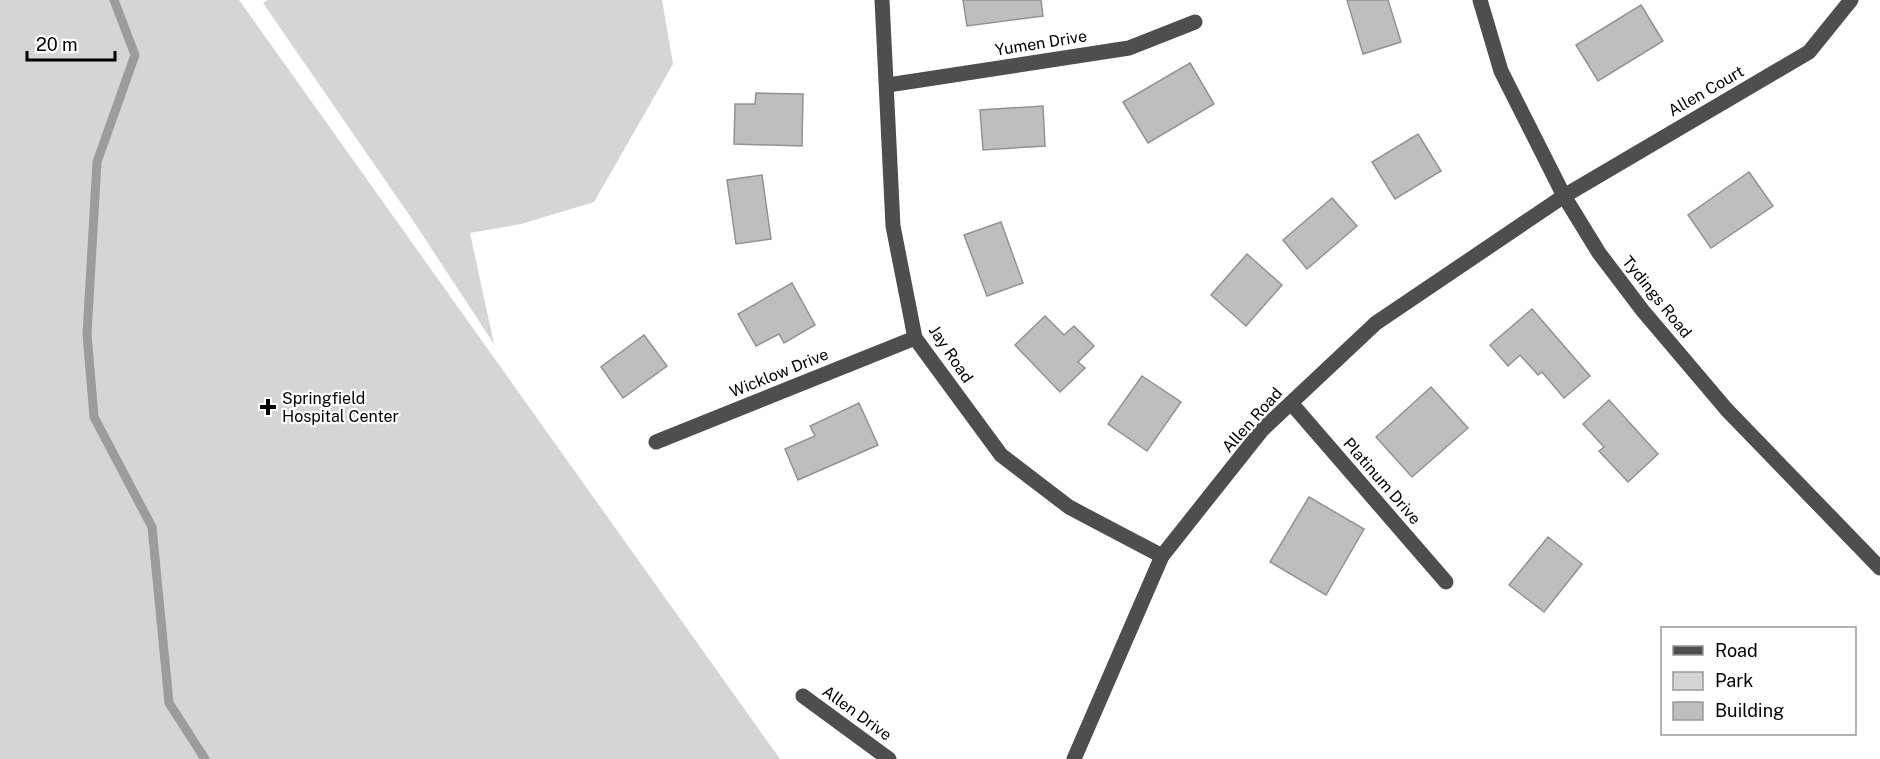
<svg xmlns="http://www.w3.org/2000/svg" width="1880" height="759" font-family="'Public Sans',sans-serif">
  <rect width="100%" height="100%" fill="#fff"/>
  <!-- green -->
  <g fill="#d5d5d5">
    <polygon points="0,0 239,0 780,759 0,759"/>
    <polygon points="268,0 662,0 673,64 594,202 521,224 470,233 494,344 414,222 263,3"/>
  </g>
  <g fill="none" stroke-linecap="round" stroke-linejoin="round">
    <!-- stream -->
    <polyline stroke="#9c9c9c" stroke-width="9" points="114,0 135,55 97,162 87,334 94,417 152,527 169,703 205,759"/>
  </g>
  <!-- building -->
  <g fill="#bebebe" stroke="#929292" stroke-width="1.5">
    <polygon points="963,0 1041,0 1043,16 967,26"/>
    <polygon points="1347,0 1388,0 1401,42 1363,54"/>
    <polygon points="1641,5 1663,41 1598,81 1576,45"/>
    <polygon points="1190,63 1214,104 1148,143 1123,102"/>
    <polygon points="756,93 803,94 802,146 734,144 735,104 755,104"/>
    <polygon points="1043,106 1045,146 983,150 980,110"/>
    <polygon points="1418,134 1441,171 1395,199 1372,162"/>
    <polygon points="1749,172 1773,206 1711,248 1688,215"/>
    <polygon points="762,175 771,239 736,244 727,180"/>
    <polygon points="1332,198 1357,226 1307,269 1283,240"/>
    <polygon points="1001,222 1023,283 987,296 964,235"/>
    <polygon points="1247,254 1282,285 1246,326 1211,295"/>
    <polygon points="792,283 815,325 784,343 779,334 756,346 738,314"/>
    <polygon points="1532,309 1590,376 1564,398 1542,372 1538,375 1520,355 1508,366 1490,345"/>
    <polygon points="1045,316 1064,335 1074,326 1094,346 1078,362 1085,368 1060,392 1015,345"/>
    <polygon points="644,335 667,366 623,398 601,367"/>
    <polygon points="1142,376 1181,402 1147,451 1108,424"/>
    <polygon points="1431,387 1468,428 1412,477 1376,437"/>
    <polygon points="1609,400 1658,454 1628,482 1599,451 1604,447 1583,424"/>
    <polygon points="859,403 878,445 798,480 785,449 815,436 810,426"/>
    <polygon points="1309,497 1364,529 1326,595 1270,562"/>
    <polygon points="1548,537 1582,564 1544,612 1509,585"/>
  </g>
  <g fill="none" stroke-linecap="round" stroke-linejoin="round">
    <!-- minor -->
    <g stroke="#4e4e4e" stroke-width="15">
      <polyline points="882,0 893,226 915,338 1001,455 1069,507 1162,556"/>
      <polyline points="1480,0 1501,71 1564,196 1599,253 1643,311 1727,410 1880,568"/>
      <polyline points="888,85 1129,48 1195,22"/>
      <polyline points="1291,403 1446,582"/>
      <polyline points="656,442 915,338"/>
      <polyline points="803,696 889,759"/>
      <polyline points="1074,759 1162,556 1262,430 1376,323 1564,196 1809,52 1851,0"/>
    </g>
  </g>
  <!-- markers -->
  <path fill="#000" stroke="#fff" stroke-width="2" d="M265 398h6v6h6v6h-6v6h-6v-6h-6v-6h6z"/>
  <g text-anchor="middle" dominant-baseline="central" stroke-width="4.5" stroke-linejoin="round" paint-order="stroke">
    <!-- street labels -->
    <g font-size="16" fill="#000" stroke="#fff">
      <text transform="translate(1041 43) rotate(-9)">Yumen Drive</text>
      <text transform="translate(1706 91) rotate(-30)">Allen Court</text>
      <text transform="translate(1657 297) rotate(51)">Tydings Road</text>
      <text transform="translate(951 354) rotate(56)">Jay Road</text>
      <text transform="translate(779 373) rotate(-22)">Wicklow Drive</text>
      <text transform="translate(1252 420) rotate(-48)">Allen Road</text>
      <text transform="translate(1382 481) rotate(49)">Platinum Drive</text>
      <text transform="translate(857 713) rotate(36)">Allen Drive</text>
    </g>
    <!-- poi labels -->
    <g font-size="16" fill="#000" stroke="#fff" text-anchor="start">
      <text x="282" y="398">Springfield<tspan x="282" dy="18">Hospital Center</tspan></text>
    </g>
  </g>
  <!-- legend -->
  <rect x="1661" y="627" width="195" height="108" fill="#ffffff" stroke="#999999" stroke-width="1.5"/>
  <rect x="1673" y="646" width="30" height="9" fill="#4e4e4e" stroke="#999999" stroke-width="1.5"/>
  <text x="1715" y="657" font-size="18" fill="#000000">Road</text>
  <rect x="1673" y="672" width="30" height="18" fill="#d5d5d5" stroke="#999999" stroke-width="1.5"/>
  <text x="1715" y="687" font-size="18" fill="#000000">Park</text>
  <rect x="1673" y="702" width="30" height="18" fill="#bebebe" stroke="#999999" stroke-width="1.5"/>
  <text x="1715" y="717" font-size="18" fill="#000000">Building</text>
  <!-- scale -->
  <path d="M27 51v9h88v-9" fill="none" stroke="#000000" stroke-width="3"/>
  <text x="36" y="51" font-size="18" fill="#000000" stroke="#ffffff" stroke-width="4.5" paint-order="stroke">20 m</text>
</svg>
